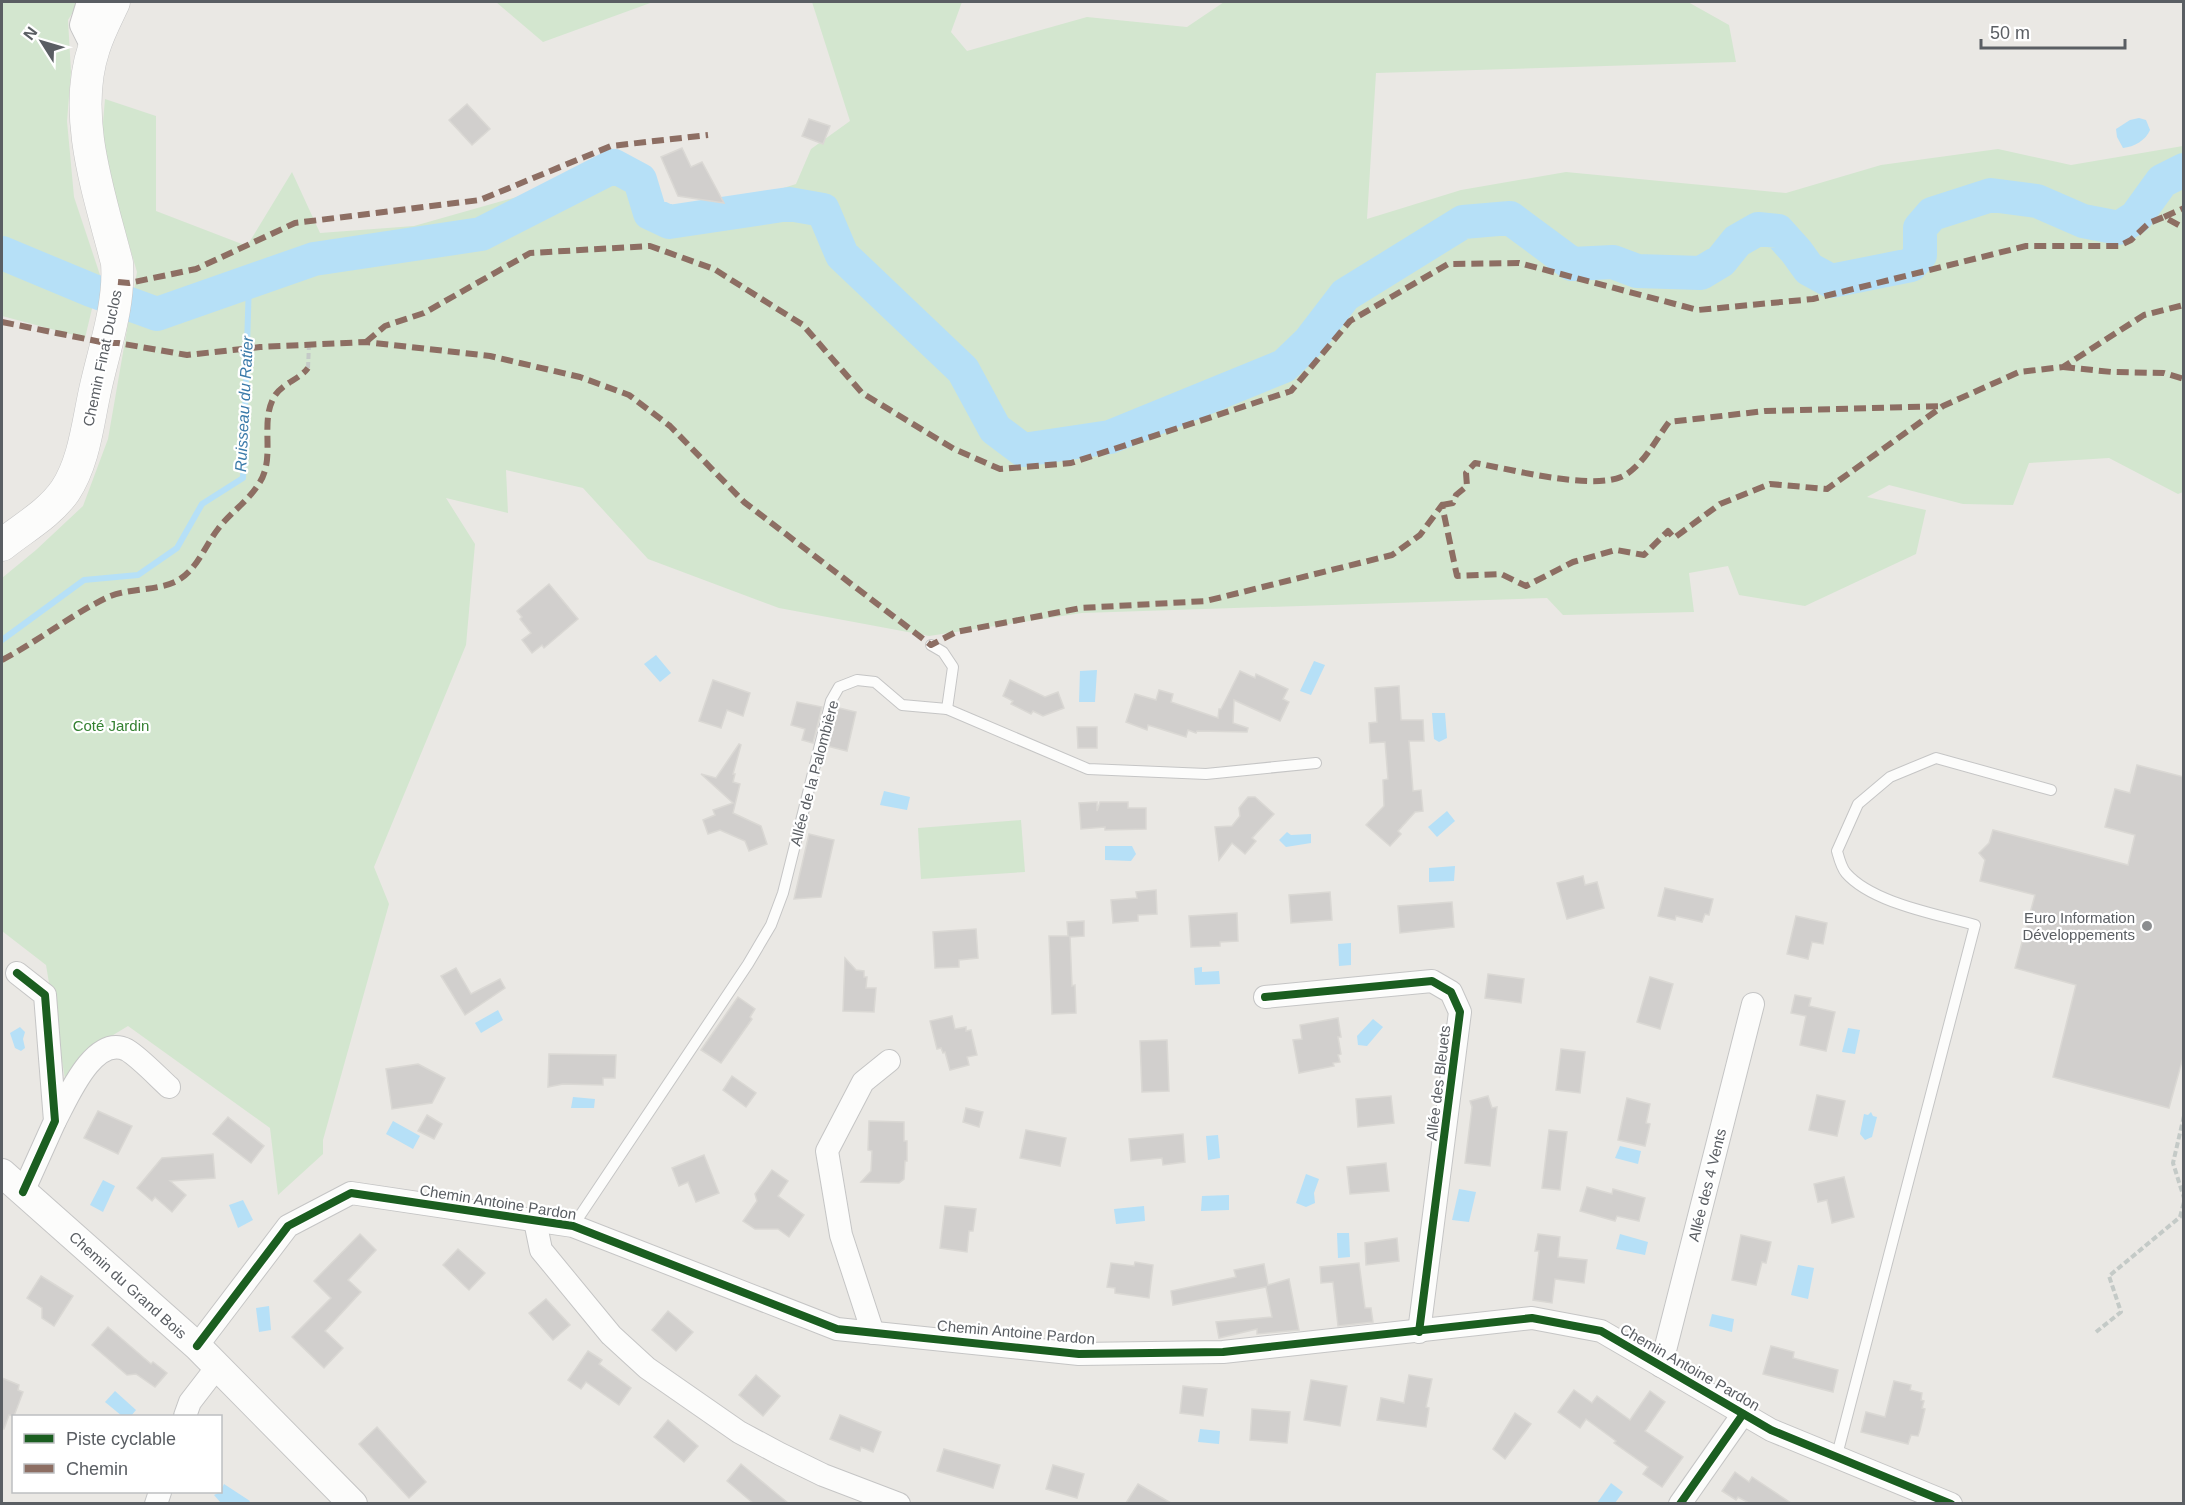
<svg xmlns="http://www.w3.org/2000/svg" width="2185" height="1505" font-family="Helvetica,sans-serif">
  <rect width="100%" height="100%" fill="#eae8e4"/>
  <!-- green -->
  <g fill="#d3e6cf">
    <polygon points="2,2 79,2 68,20 71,72 67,121 74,197 100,275 85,338 2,316"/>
    <polygon points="496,2 653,2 543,42"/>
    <polygon points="812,2 962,2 951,32 967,51 1087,17 1187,27 1224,2 1688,2 1729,25 1736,62 1376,73 1367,219 1461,190 1566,172 1786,193 1881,165 1998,149 2071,165 2183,146 2183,492 2178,494 2109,458 2029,463 2013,505 1963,504 1889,485 1867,497 1926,510 1916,554 1805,606 1739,595 1728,566 1689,573 1694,612 1563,615 1547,598 1082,613 929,636 779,608 648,559 583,488 506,470 508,513 446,498 475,544 466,645 374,867 389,904 323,1140 323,1154 278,1195 270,1128 128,1026 95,1046 67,1091 46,965 2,931 2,578 36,550 83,506 108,439 137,272 118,207 102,134 105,99 156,116 156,211 247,246 292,172 320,233 414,226 566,183 613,167 648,205 673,224 796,184 811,149 850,121"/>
    <polygon points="1021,820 1025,872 921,879 918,828"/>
  </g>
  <!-- water -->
  <g fill="#b6e0f7">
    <path d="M2139 118 2146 120 2150 130C2146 140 2134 147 2123 148L2117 137 2116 129 2130 120Z"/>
    <polygon points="656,655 671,673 660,682 644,664"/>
    <polygon points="1314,661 1325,665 1311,695 1300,691"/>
    <polygon points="1097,670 1095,702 1079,702 1080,671"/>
    <polygon points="1445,713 1447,738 1439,742 1434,739 1432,713"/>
    <polygon points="884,791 910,797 907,810 880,805"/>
    <polygon points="1447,811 1455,821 1437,837 1428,827"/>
    <polygon points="1287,832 1291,835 1311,834 1311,843 1286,847 1279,840"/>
    <polygon points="1105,846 1132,846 1136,854 1131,861 1105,860"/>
    <polygon points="1455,866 1454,881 1429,882 1429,868"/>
    <polygon points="1351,943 1351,965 1339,966 1338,944"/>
    <polygon points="1202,967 1202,972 1219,971 1220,984 1195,985 1194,968"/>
    <polygon points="498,1010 503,1020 481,1033 475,1023"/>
    <polygon points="1373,1019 1383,1027 1367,1046 1358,1045 1357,1036"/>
    <polygon points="20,1027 25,1032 23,1039 25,1048 21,1051 15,1048 10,1033"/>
    <polygon points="1848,1028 1860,1030 1855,1054 1842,1052"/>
    <polygon points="573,1097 595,1099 594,1108 571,1108"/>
    <polygon points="1871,1112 1873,1116 1877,1117 1872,1137 1865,1140 1860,1134 1864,1114 1868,1115"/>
    <polygon points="393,1121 420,1136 413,1149 386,1134"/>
    <polygon points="1218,1135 1220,1158 1208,1160 1206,1136"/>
    <polygon points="1620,1146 1641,1151 1638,1164 1615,1158"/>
    <polygon points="1306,1174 1319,1179 1314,1193 1315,1203 1306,1207 1296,1203"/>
    <polygon points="103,1180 115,1186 103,1212 90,1205"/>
    <polygon points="1459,1189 1476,1192 1469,1222 1452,1220"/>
    <polygon points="1229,1195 1229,1210 1201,1211 1202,1196"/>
    <polygon points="243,1200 253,1220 238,1228 229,1205"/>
    <polygon points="1144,1206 1145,1221 1116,1224 1114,1209"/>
    <polygon points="1337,1233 1349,1233 1350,1257 1338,1258"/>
    <polygon points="1620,1234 1648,1242 1645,1255 1616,1249"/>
    <polygon points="1798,1265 1814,1268 1808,1299 1791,1295"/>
    <polygon points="269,1306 271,1330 259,1332 256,1308"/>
    <polygon points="1712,1314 1734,1319 1732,1332 1709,1326"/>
    <polygon points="115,1391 136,1410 131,1416 122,1416 105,1402"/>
    <polygon points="1200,1429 1220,1431 1219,1444 1198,1442"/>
    <polygon points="1611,1483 1623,1492 1615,1503 1597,1503"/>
    <polygon points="224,1484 250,1501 249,1503 221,1503 214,1495 220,1492"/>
  </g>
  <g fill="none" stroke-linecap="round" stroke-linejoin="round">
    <!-- stream -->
    <polyline stroke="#b6e0f7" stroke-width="6" points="2,640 84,580 138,575 177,548 202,504 243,478 249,281"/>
    <!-- river -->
    <polyline stroke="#b6e0f7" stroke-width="34" points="2,253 91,290 157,314 314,259 481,234 614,166 640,180 650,213 669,222 789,204 823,210 842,255 963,370 995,429 1023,450 1110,437 1284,366 1309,342 1345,295 1463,222 1510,218 1572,264 1613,262 1637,271 1701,273 1721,261 1737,241 1758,229 1778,231 1796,251 1809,269 1831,281 1911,265 1920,255 1920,228 1932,214 1991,195 2037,201 2083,221 2119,228 2136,217 2162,181 2184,170"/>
  </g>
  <!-- building -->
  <g fill="#d1cfcd" stroke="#dad8d4" stroke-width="1.5">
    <polygon points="467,104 490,129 472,145 449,120"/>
    <polygon points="809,119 830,126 823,144 802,136"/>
    <polygon points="682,148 691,167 702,162 724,203 678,196 661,157"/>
    <polygon points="549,584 578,619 544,648 542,645 532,653 522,640 531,633 520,619 522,617 517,611"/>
    <polygon points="1240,671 1255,678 1256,674 1288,689 1283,699 1289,702 1280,721 1234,700 1233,723 1248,728 1247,732 1197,731 1196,733 1188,730 1186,737 1148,725 1147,730 1126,722 1135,694 1156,700 1159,690 1173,694 1171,702 1218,718 1219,709 1221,709"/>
    <polygon points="713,680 750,693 743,716 727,710 721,728 699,721"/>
    <polygon points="1010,680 1045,697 1058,692 1064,708 1043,716 1033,711 1031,714 1011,704 1013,701 1003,696"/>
    <polygon points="1399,686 1401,720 1423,720 1424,741 1409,741 1413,791 1421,790 1423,811 1415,812 1398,831 1401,834 1390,846 1366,825 1384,806 1383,780 1388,779 1385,742 1370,743 1369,723 1377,722 1375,688"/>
    <polygon points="797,702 822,707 813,743 802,740 805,729 791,725"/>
    <polygon points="839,708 856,712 847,751 827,746"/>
    <polygon points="1077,727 1097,727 1097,748 1078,748"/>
    <polygon points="739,744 741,745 733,774 735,774 733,782 740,784 733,813 761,826 767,844 749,851 745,841 720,830 708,834 703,820 715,815 713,810 733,803 701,774 716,778"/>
    <polygon points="2137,765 2184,777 2184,1054 2169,1108 2053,1077 2076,985 2015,968 2035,895 1980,881 1985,860 1979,853 1989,843 1993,830 2128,865 2135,835 2105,827 2115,789 2130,793"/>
    <polygon points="1248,797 1255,797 1274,814 1252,838 1256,841 1245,854 1232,843 1219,860 1215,827 1232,826 1240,816 1239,808"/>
    <polygon points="1097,802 1097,811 1100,802 1128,802 1128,808 1146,808 1146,829 1105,830 1105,827 1081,829 1079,803"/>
    <polygon points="809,834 834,840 821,897 794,899"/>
    <polygon points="1583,876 1585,885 1597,882 1604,908 1567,919 1557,883"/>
    <polygon points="1665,888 1713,899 1709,915 1705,914 1702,922 1676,916 1675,920 1658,916"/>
    <polygon points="1156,890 1157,914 1138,915 1138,921 1113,923 1111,900 1137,898 1136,892"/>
    <polygon points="1330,892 1332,920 1291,923 1289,895"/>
    <polygon points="1452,902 1454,927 1400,933 1398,906"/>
    <polygon points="1237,913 1238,941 1220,942 1220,946 1191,947 1189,916"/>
    <polygon points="1796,916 1827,923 1823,944 1812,942 1808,959 1787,954"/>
    <polygon points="1084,921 1084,936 1070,937 1072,986 1075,985 1076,1013 1052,1014 1049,936 1068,936 1067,922"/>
    <polygon points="976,929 978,958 959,960 959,967 935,968 933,932"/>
    <polygon points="845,958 856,970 864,971 864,977 867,977 866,988 876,988 874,1012 843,1011"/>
    <polygon points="456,968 471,994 500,979 505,988 465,1015 441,976"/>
    <polygon points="1488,974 1524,979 1521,1003 1485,998"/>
    <polygon points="1650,977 1673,984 1660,1029 1637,1022"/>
    <polygon points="1795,995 1811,998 1809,1006 1835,1012 1826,1051 1800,1045 1806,1016 1791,1013"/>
    <polygon points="738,997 755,1009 750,1017 752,1019 721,1063 701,1050"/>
    <polygon points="952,1016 955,1029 966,1027 966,1031 971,1030 977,1055 967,1057 969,1065 950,1070 945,1052 943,1053 941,1048 937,1049 930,1021"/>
    <polygon points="1338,1018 1341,1037 1338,1037 1341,1054 1338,1055 1340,1062 1333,1063 1334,1066 1299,1073 1293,1040 1302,1039 1300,1025"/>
    <polygon points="1167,1040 1169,1091 1142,1092 1140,1041"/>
    <polygon points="1561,1049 1585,1052 1580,1093 1556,1090"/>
    <polygon points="549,1054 616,1055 615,1078 603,1078 603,1085 563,1084 548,1087"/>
    <polygon points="418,1064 445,1078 432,1103 392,1109 386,1069"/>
    <polygon points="732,1076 756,1093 746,1107 723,1090"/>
    <polygon points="1817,1095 1845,1101 1837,1136 1809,1130"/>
    <polygon points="1391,1096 1394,1123 1358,1127 1356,1099"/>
    <polygon points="1488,1096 1492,1108 1497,1107 1490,1166 1465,1163 1472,1107 1470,1101"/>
    <polygon points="1627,1098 1650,1104 1646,1123 1650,1124 1645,1146 1618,1140"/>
    <polygon points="966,1108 983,1112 979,1127 963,1122"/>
    <polygon points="98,1111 132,1126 118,1154 84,1138"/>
    <polygon points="427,1115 442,1124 434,1139 418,1131"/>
    <polygon points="228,1117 264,1146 251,1163 213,1134"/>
    <polygon points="869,1121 904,1122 904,1141 907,1141 907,1161 905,1161 904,1179 899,1183 861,1182 871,1171 872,1151 868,1150"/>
    <polygon points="1026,1130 1066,1138 1060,1166 1020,1158"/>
    <polygon points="1549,1130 1567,1132 1560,1190 1542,1188"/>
    <polygon points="1183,1134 1185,1162 1163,1165 1162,1158 1131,1161 1129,1139"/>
    <polygon points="213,1154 215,1178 170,1181 186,1195 172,1212 155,1197 152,1201 137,1188 162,1158"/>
    <polygon points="704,1155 719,1193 696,1202 688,1182 679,1186 672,1168"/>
    <polygon points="1386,1163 1389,1191 1350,1194 1347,1167"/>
    <polygon points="772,1170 788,1181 778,1196 804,1215 789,1237 778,1229 755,1229 743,1221 757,1201 755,1194"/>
    <polygon points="1844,1177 1854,1217 1832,1223 1827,1200 1818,1202 1814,1184"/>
    <polygon points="1587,1187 1612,1194 1613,1189 1645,1198 1639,1221 1617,1216 1615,1221 1580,1211"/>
    <polygon points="945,1206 976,1209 973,1231 969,1231 967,1252 940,1248"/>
    <polygon points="360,1234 376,1250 348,1280 361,1292 325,1331 343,1348 324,1368 292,1337 331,1298 314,1281"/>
    <polygon points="1538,1234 1560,1237 1558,1257 1587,1260 1584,1283 1555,1279 1552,1303 1533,1300 1539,1251 1535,1251"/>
    <polygon points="1741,1235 1771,1242 1766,1263 1762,1262 1756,1285 1732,1280"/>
    <polygon points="1397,1238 1399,1261 1366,1265 1365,1243"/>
    <polygon points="458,1249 485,1273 469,1290 443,1265"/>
    <polygon points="1135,1262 1153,1265 1149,1298 1115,1293 1115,1288 1107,1287 1111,1263 1134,1266"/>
    <polygon points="1359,1263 1365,1308 1371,1308 1373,1322 1338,1326 1333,1282 1321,1283 1320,1267"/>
    <polygon points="1264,1264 1268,1285 1289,1279 1299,1330 1257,1334 1257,1329 1219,1338 1216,1322 1272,1317 1266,1287 1173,1305 1171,1291 1236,1277 1234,1270"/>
    <polygon points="41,1276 73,1296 54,1326 42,1318 42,1308 27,1298"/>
    <polygon points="546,1299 570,1325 553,1340 529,1313"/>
    <polygon points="668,1311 693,1332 676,1351 652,1330"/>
    <polygon points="108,1327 151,1364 153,1362 167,1373 155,1387 136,1374 127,1375 92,1345"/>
    <polygon points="1771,1346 1794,1352 1793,1358 1838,1370 1833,1392 1763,1374"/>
    <polygon points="588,1351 602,1360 599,1364 631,1388 619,1405 586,1382 581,1389 568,1380"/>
    <polygon points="756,1375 780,1396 763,1416 739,1395"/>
    <polygon points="1409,1375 1432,1379 1426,1407 1429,1408 1426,1427 1377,1420 1381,1398 1404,1403"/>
    <polygon points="2,1378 19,1385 18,1390 23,1392 14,1416 9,1415 4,1429 2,1429"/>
    <polygon points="1311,1380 1347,1386 1340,1426 1304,1420"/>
    <polygon points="1894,1381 1911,1385 1910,1390 1922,1393 1921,1400 1924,1401 1922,1408 1925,1409 1920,1430 1918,1436 1911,1435 1908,1444 1861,1432 1866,1412 1885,1417"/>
    <polygon points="1183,1386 1207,1389 1203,1416 1180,1413"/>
    <polygon points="1574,1390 1592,1403 1597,1396 1630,1420 1650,1391 1665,1402 1645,1431 1683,1457 1662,1487 1643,1474 1648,1467 1614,1443 1616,1441 1586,1419 1580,1428 1558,1412"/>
    <polygon points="1252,1409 1290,1412 1287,1443 1250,1440"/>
    <polygon points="1515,1413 1531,1424 1505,1459 1493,1449"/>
    <polygon points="840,1415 881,1432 873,1452 861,1447 860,1451 830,1439"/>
    <polygon points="668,1420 698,1446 684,1462 654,1437"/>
    <polygon points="377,1427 426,1482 409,1498 359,1444"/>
    <polygon points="944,1449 1000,1465 993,1488 937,1471"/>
    <polygon points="741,1464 771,1489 788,1503 753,1503 727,1481"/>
    <polygon points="1053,1465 1084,1474 1077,1498 1046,1489"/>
    <polygon points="1735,1472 1749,1482 1752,1477 1791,1503 1749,1503 1738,1497 1736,1500 1722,1491"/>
    <polygon points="1138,1484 1171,1503 1126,1503"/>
  </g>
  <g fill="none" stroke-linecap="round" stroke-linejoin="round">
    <!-- service casing -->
    <g stroke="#c5c5c5" stroke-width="12">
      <g id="service">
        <polyline points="931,645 943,652 953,667 947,709"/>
        <polyline points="573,1226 748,964 771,925 783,893 831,701 839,687 857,680 875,682 902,705 947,709 1088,769 1206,774 1316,763"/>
        <path d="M1837 1455 1975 925C1937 914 1872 903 1846 873 1841 867 1839 858 1837 851L1858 804 1890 777 1936 758 2051 790"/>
      </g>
    </g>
    <!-- minor casing -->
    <g stroke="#c5c5c5" stroke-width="24">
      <g id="minor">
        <polyline points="88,2 81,25 93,49"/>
        <polyline points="17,973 45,995 55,1121 23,1192"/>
        <polyline points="1265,997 1432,981 1451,992 1460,1012 1419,1332"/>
        <path d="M55 1121C67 1099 94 1033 127 1050 139 1057 158 1077 169 1087"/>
        <polyline points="535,1221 541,1250 611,1335 647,1368 739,1432 780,1454 823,1475 899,1504"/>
        <polyline points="873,1333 841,1235 827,1151 863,1082 889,1061"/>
        <polyline points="197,1346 288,1226 351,1193 573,1226 837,1329 1079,1354 1223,1352 1532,1318 1601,1331 1771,1430 1951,1504"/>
        <polyline points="1661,1366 1753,1004"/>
        <polyline points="185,1416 190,1402 217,1367"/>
        <polyline points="156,1504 160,1492"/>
        <polyline points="1680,1504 1743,1414"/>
      </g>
    </g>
    <!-- tertiary casing -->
    <g stroke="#c5c5c5" stroke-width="30">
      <polyline id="tertiary" points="2,1173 197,1346 353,1504"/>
    </g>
    <!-- secondary casing -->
    <g stroke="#c6c6c6" stroke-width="33">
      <path id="secondary" d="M2 545C23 528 49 514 65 491 85 461 88 420 96 386 105 346 120 304 117 263 100 196 71 116 94 48 99 32 107 17 114 2"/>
    </g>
    <!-- path -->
    <g stroke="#c4cac7" stroke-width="4" stroke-dasharray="6 3" stroke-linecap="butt">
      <polyline points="308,368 309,345"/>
      <polyline points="2184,1116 2173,1163 2184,1198"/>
      <polyline points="2096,1332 2121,1312 2109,1276 2180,1217 2184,1202"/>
    </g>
    <!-- service -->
    <use href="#service" stroke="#fcfcfb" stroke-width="10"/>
    <!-- minor -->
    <use href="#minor" stroke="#fcfcfb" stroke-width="22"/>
    <!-- tertiary -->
    <use href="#tertiary" stroke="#fcfcfb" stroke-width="28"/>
    <!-- secondary -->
    <use href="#secondary" stroke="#fcfcfb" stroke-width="32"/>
    <!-- quiet -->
    <g stroke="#8d6e63" stroke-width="6" stroke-dasharray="12 6" stroke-linecap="butt">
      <polyline points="2164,217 2184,208"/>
      <polyline points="118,282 129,283 196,269 295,223 480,200 611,146 708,135"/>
      <polyline points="2,322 106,343 118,343 187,355 260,347 366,342 490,356 580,377 629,395 670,426 744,502 931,645 956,632 1081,608 1206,601 1392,555 1420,535 1442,505 1457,576 1501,574 1526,586 1573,562 1616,550 1644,555 1668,531 1674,538 1720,504 1770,484 1827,489 1943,406 2019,372 2063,367 2144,315 2184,305"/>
      <polyline points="366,342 385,326 424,313 530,253 650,246 714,269 803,325 862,393 954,449 1000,469 1071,463 1291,391 1350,321 1448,264 1519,263 1698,310 1813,299 2026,246 2119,246 2131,240 2149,223 2164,217 2184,228"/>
      <polyline points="2063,367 2112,372 2164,373 2184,379"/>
      <path d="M1442 505 1453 503 1456 495 1467 486 1466 473 1475 463C1510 469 1589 490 1621 477 1642 468 1656 439 1669 422L1765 411 1943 406"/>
      <path d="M2 660C38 641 71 615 108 597 129 588 155 591 175 582 197 571 204 547 218 529 230 513 247 502 258 485 277 459 259 424 274 397 282 383 299 380 308 368"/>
    </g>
    <!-- cycleway casing -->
    <g stroke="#fff" stroke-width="11">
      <g id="cycleway">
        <polyline points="17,973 45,995 55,1121 23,1192"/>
        <polyline points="1265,997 1432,981 1451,992 1460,1012 1419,1332"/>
        <polyline points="197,1346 288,1226 351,1193 573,1226 837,1329 1079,1354 1223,1352 1532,1318 1601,1331 1771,1430 1951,1504"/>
        <polyline points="1680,1504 1743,1414"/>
      </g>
    </g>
    <!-- cycleway -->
    <use href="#cycleway" stroke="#1b5e20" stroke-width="8"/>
  </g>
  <!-- markers -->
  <circle fill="#8c8e90" stroke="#fff" stroke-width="2" cx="2147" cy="926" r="6"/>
  <g text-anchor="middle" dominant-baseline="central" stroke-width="4.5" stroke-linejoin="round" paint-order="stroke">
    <!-- street labels -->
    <g font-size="15" fill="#5a5e63" stroke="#fff">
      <text transform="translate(102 358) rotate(-78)">Chemin Finat Duclos</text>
      <text transform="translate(814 773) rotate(-75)">Allée de la Palombière</text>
      <text transform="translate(1438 1083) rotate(-83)">Allée des Bleuets</text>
      <text transform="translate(1707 1185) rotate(-76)">Allée des 4 Vents</text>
      <text transform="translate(498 1202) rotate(9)">Chemin Antoine Pardon</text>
      <text transform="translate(128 1285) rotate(42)">Chemin du Grand Bois</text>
      <text transform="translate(1016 1332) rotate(5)">Chemin Antoine Pardon</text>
      <text transform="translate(1690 1367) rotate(30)">Chemin Antoine Pardon</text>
    </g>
    <!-- park labels -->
    <g font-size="15" fill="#358132" stroke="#fff">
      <text x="111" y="725">Coté Jardin</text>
    </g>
    <!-- poi labels -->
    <g font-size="15" fill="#5a5e63" stroke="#fff" text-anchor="end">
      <text x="2135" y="917">Euro Information<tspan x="2135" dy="17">Développements</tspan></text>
    </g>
    <!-- water labels -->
    <g font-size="16" font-style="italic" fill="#3a7aa9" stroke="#fff">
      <text transform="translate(244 404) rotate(-87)">Ruisseau du Ratier</text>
    </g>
  </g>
  <!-- border -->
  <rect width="2185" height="1505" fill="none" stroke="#5a5e63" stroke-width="6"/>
  <!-- legend -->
  <rect x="12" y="1415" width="210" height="78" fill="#ffffff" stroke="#bdbfc1" stroke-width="1.5"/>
  <rect x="24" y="1434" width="30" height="9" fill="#1b5e20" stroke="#bdbfc1" stroke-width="1.5"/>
  <text x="66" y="1445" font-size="18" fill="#5a5e63">Piste cyclable</text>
  <rect x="24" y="1464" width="30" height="9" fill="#8d6e63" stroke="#bdbfc1" stroke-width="1.5"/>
  <text x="66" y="1475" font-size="18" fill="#5a5e63">Chemin</text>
  <!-- north arrow -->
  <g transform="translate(42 42) rotate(307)" stroke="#ffffff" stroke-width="4.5" paint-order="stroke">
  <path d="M0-4.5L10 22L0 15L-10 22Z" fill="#5a5e63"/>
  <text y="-9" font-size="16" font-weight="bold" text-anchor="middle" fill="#5a5e63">N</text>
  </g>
  <!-- scale -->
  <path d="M1981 39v9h144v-9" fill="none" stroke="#5a5e63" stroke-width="3"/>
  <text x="1990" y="39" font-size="18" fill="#5a5e63" stroke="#ffffff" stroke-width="4.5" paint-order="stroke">50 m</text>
</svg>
